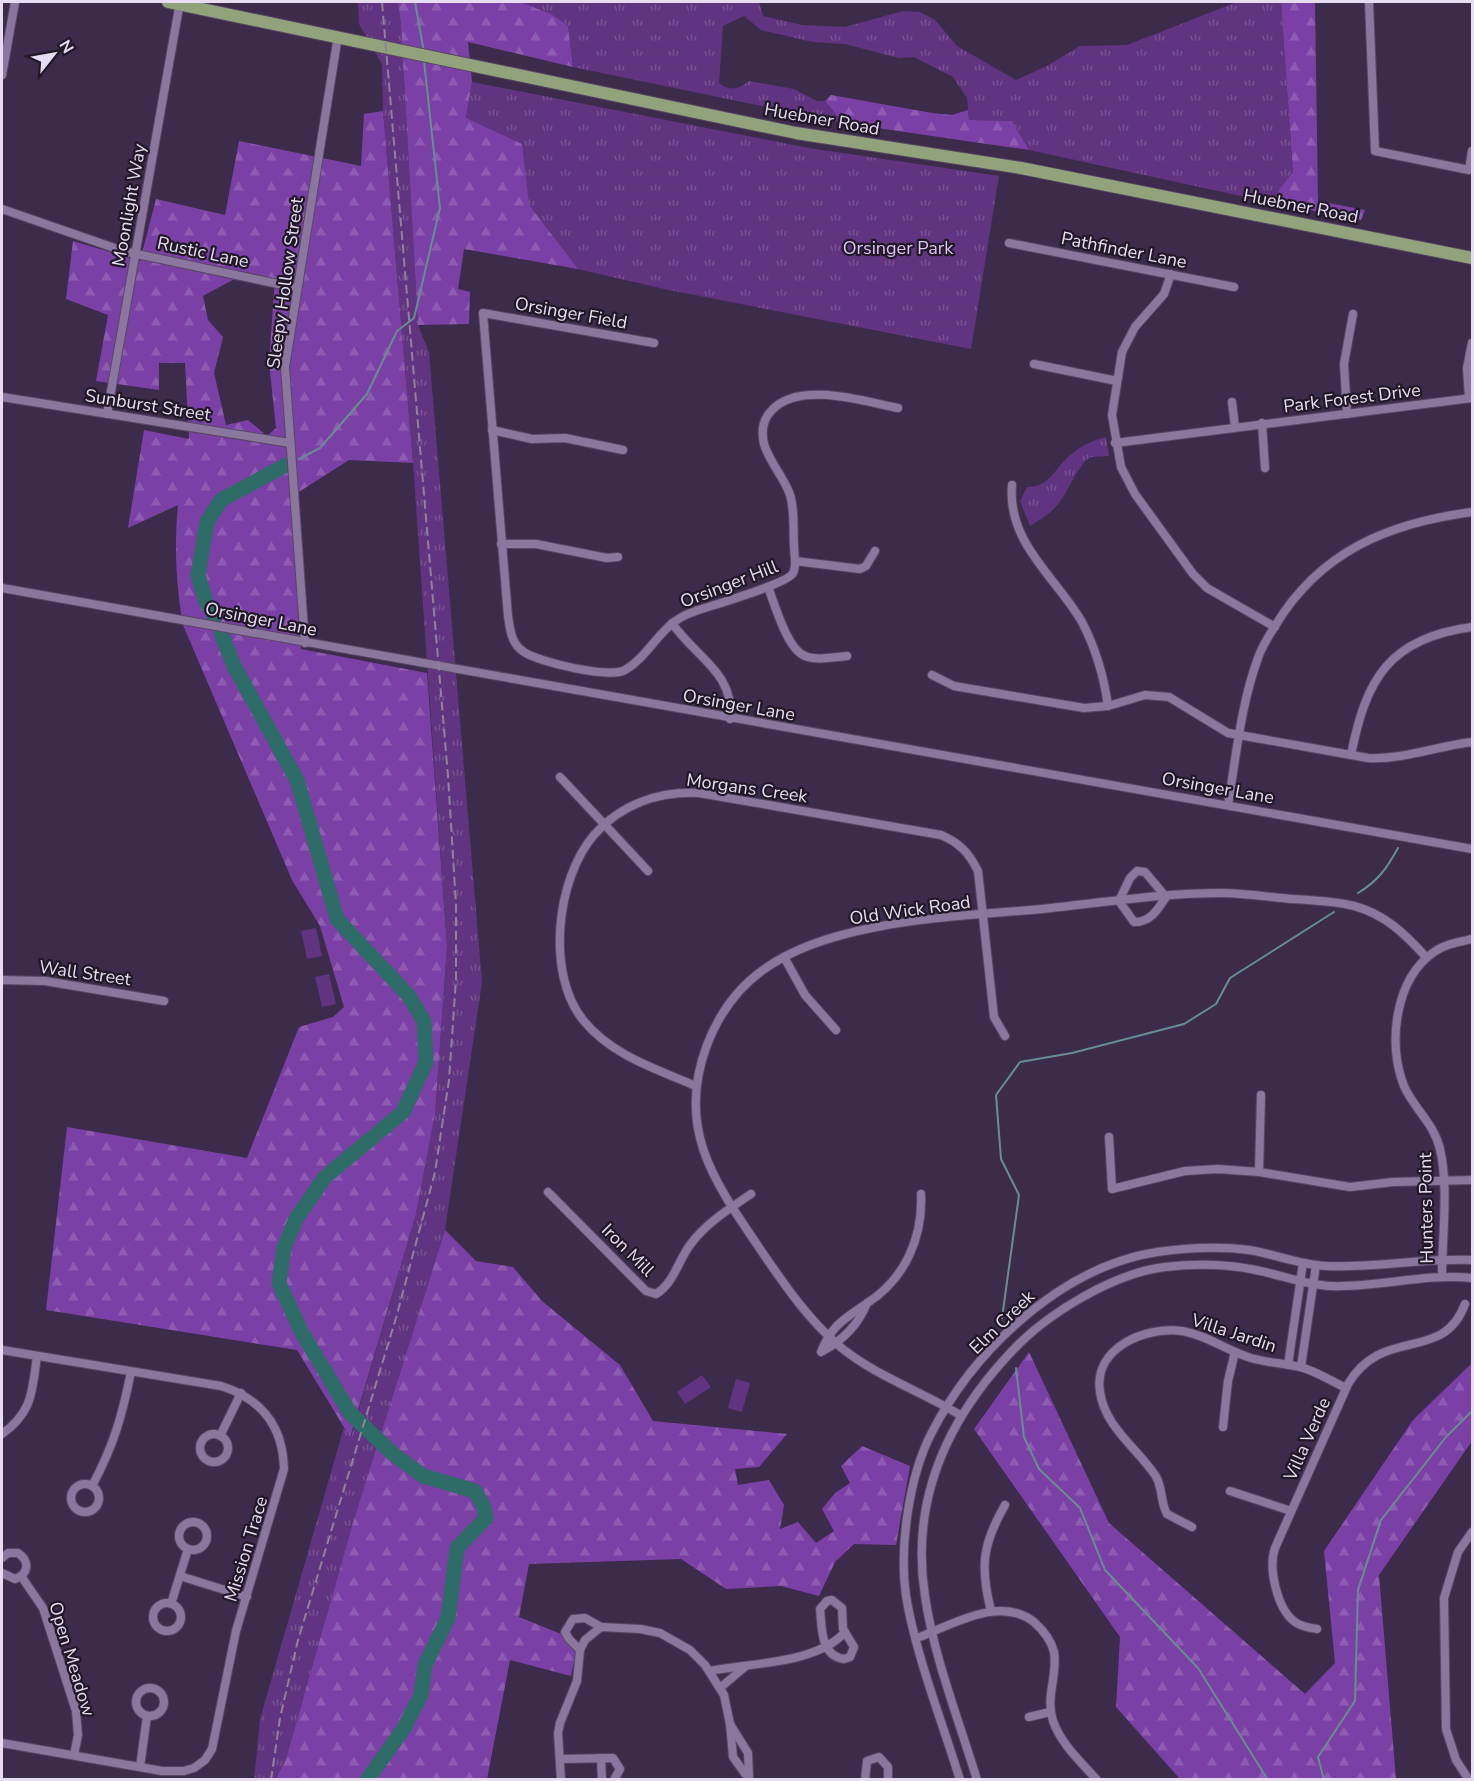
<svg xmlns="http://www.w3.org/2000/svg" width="1474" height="1781" font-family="'Nunito Sans',sans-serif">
  <defs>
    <pattern id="grass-tufts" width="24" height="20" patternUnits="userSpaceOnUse" patternTransform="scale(1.5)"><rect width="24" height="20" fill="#603480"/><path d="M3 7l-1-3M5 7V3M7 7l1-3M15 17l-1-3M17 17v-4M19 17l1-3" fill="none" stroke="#775192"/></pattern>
    <pattern id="forest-firs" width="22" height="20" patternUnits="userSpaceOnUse" patternTransform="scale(1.5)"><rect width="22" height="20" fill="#7b40a5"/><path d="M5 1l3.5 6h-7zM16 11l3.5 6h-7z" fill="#8e5bb2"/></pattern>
  </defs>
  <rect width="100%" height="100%" fill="#3d2b4c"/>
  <!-- grass -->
  <g fill="url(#grass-tufts)">
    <polygon points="358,2 398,2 401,25 418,325 429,352 482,982 445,1230 354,1519 286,1759 275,1779 254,1780 260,1719 344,1427 351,1436 416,1214 435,1114 447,946 413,463 383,111 382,64 359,24"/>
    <path d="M520 2H759L763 16 802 25 845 27 903 11 920 12 935 20 957 46 1016 80 1047 66 1080 46 1127 45 1237 2H1281L1293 172 1280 188 1273 203 1029 150 1012 121 969 120 967 98 953 77 914 57 899 58 845 44 813 42 761 30 744 16 723 26 719 83C730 92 739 89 749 81L794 89 817 101H825L843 123 573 67 568 26Z"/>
    <polygon points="472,82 809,148 999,176 971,349 669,290 420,233 465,125"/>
    <path d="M1106 437 1109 456 1091 457 1086 460C1061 491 1071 502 1030 526L1020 501 1027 487C1049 487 1054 470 1068 457 1080 446 1091 441 1106 437Z"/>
  </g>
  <!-- forest -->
  <g fill="url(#forest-firs)" fill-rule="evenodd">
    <polygon points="398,2 520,2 551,14 568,26 573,67 468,42 472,82 466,118 522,144 529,205 578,269 464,249 458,289 470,292 469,324 418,325 401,26"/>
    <polygon points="1281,2 1315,2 1318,201 1365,210 1361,220 1273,203 1280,188 1293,172"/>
    <polygon points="831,95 932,113 952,115 968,110 969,120 1012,121 1029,150 843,123 825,101"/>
    <path d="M383 111 413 463 349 460 291 497 301 649 427 673 447 946 435 1114 416 1214 350 1437 297 1350 46 1310 67 1127 247 1158 299 1027 333 1017 344 1007 320 926 292 880 183 625C176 584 174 546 178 505L128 528 144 430 189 439 185 363H159V390L96 381 108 315 66 299 73 241 140 261 156 199 225 215 239 141 361 166 364 114ZM247 272 275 279 269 362 276 428 267 436 248 420 226 425 214 373 223 337 208 320 203 296Z"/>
    <polygon points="445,1230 476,1261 513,1267 542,1301 620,1365 653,1421 787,1434 759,1467 735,1469 738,1485 769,1480 784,1505 780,1529 798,1522 816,1543 834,1531 822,1509 835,1493 850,1483 841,1466 862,1446 910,1466 896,1545 854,1544 835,1562 819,1596 781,1586 726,1589 681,1559 529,1564 519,1617 561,1634 576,1652 571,1676 510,1660 487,1779 275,1780 286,1759 354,1519"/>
    <polygon points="1029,1352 1109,1523 1305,1694 1335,1663 1324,1551 1413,1420 1472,1363 1472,1441 1379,1575 1396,1779 1180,1779 1116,1707 1120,1637 974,1429"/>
  </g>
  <!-- pitch -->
  <g fill="#603480">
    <polygon points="316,928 322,956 307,959 301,931"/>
    <polygon points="329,974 336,1004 322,1007 315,977"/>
    <polygon points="702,1375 711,1387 685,1404 677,1392"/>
    <polygon points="736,1379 750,1383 742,1412 728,1408"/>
  </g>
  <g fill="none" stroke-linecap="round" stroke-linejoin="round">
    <!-- stream -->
    <g stroke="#668e91" stroke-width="2">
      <polyline points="415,2 424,52"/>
      <polyline points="299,459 320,448 367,394 397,331 414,318 440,208 424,61"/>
      <path d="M1358 893C1378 881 1387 868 1398 848"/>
      <polyline points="1002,1318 1019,1195 1001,1159 996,1095 1020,1062 1072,1053 1184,1024 1216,1004 1230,978 1334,912"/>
      <polyline points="1016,1368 1024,1437 1039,1469 1080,1508 1105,1570 1198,1668 1268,1780"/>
      <polyline points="1324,1780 1318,1757 1355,1701 1358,1590 1381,1520 1446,1437 1472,1411"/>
    </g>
    <!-- river -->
    <g stroke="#2e6c68" stroke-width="15">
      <polyline points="215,617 206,602 198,575 207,522 221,500 286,465"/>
      <polyline points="221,633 234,666 297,780 337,919 408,995 424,1021 426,1062 403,1112 325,1177 296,1219 284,1248 279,1283 301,1331 350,1413 392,1453 423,1476 475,1491 483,1505 486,1518 457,1548 448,1618 425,1665 421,1695 404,1728 367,1780"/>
    </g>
    <!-- street casing -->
    <g stroke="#574763" stroke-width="10">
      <g id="street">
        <polyline points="1369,2 1375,151 1469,170 1472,151"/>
        <polyline points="2,75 15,2"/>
        <polyline points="2,209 123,251 297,288"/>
        <polyline points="1009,243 1234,287"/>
        <polyline points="1171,274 1164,294 1135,327 1122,352 1112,415 1121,467 1135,494 1193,574 1207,588 1275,627"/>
        <path d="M654 343 483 313 508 616C510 629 511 644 524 652 538 662 610 679 625 670 651 655 660 623 693 612 709 606 788 584 793 573 797 566 794 554 794 546 793 530 795 507 789 492 782 475 769 461 764 444 761 431 763 419 772 410 799 381 863 401 898 408"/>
        <polyline points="1034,364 1117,381"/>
        <polyline points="2,397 290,443"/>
        <polyline points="1469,398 1467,368 1472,343"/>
        <polyline points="1232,402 1235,427"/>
        <polyline points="107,414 180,2"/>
        <polyline points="1347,414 1344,364 1353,314"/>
        <polyline points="1262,423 1265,468"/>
        <polyline points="492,430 532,439 565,438 623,450"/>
        <polyline points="1115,443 1472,398"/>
        <path d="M1012 485C1007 543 1056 577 1082 622 1096 649 1104 677 1108 706"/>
        <polyline points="501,544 536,544 607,558 618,557"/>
        <polyline points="795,561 860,569 866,566 875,551"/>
        <path d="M768 587C775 605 787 649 805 656 817 661 834 657 847 656"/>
        <polyline points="2,588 1472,849"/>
        <path d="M672 623C696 658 735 673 730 719"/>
        <polyline points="305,643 285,367 338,36"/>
        <path d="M932 675 954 686 1084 708 1108 706 1145 695 1169 697 1228 733 1368 758C1402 760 1438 746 1472 742"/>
        <path d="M1351 755C1366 679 1389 638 1472 627"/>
        <polyline points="560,777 648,871"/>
        <path d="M1228 805C1236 757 1241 704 1258 658 1262 646 1269 636 1275 626 1320 551 1389 523 1472 512"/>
        <path d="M1137 871 1145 872 1166 897C1158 909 1151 922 1134 922L1119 901 1130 878Z"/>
        <polyline points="784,957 805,995 836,1030"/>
        <polyline points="2,980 45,981 164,1001"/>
        <path d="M696 1086C656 1069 611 1055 583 1020 546 974 556 879 594 835 621 804 659 791 699 793L941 835C960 843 969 853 978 871L994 1017 1005 1036"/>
        <polyline points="1109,1137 1112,1189 1185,1171 1218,1169 1259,1172 1350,1187 1393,1182 1472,1180"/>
        <polyline points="1259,1172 1261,1095"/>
        <path d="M548 1192 646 1291 656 1294C674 1283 678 1261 690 1245 706 1223 729 1209 751 1194"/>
        <path d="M1442 1277C1442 1237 1449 1187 1440 1149 1434 1123 1414 1109 1404 1086 1387 1044 1395 979 1434 952 1445 944 1459 942 1472 939"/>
        <path d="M867 1303C858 1326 842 1341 821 1352 831 1326 844 1319 866 1304 905 1279 923 1238 921 1194"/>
        <path d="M2 1350 221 1386C262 1399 283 1426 284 1469L236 1631 212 1749 205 1760 194 1768 184 1771H162L2 1743"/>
        <polyline points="1288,1365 1303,1263"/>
        <polyline points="1301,1367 1316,1265"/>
        <path d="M960 1415C921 1391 873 1375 838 1345 805 1316 782 1281 758 1246 713 1180 676 1127 707 1045 719 1014 736 989 763 970 833 919 958 917 1042 909 1101 903 1161 893 1221 893 1244 893 1268 897 1291 899 1312 900 1334 901 1354 906 1385 914 1406 935 1426 957"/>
        <polyline points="1223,1427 1228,1381 1235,1352"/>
        <path d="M2 1434C33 1412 32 1391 37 1356"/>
        <circle cx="214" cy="1448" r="14"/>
        <polyline points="220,1436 241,1393"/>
        <circle cx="85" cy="1498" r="14"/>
        <path d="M92 1486C114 1445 122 1416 131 1372"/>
        <polyline points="1230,1491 1291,1511"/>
        <circle cx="193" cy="1536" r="14"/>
        <path d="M1192 1527 1167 1514C1160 1502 1163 1486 1155 1475 1136 1447 1105 1427 1100 1392 1093 1348 1145 1326 1182 1331 1207 1335 1227 1351 1251 1358 1267 1363 1284 1363 1300 1367 1316 1371 1331 1381 1346 1388"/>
        <path d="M2 1558 8 1553H18C30 1561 29 1574 15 1579L2 1573"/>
        <polyline points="21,1576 43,1608 76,1711 78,1735 74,1755"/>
        <polyline points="180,1576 247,1597"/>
        <path d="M832 1600 842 1608 843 1629 854 1647 850 1657 844 1659C820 1656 822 1627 820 1609L827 1601Z"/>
        <circle cx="167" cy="1617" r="14"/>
        <polyline points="171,1604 188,1549"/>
        <path d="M991 1611C980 1567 982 1545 1005 1505"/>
        <path d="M1317 1629C1310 1628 1302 1627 1295 1622 1277 1609 1268 1568 1275 1548L1348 1384C1383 1325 1443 1364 1465 1304"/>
        <path d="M917 1638C952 1625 1000 1595 1034 1622 1043 1630 1051 1640 1054 1652 1058 1675 1045 1697 1053 1721 1061 1744 1081 1762 1097 1780"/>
        <polyline points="580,1650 569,1639 565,1632 573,1619 585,1618 601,1627"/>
        <path d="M710 1671C749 1663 817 1664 845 1632"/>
        <polyline points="721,1687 746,1666"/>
        <circle cx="150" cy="1702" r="14"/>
        <polyline points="1029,1717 1050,1712"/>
        <polyline points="730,1724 748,1753 749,1778"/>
        <polyline points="601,1758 602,1780"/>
        <polyline points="561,1759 613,1758 620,1769 614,1780"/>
        <polyline points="140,1767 147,1716"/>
        <polyline points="561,1780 558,1733 560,1723 577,1681 580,1650 585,1640 601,1627 640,1629 660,1633 690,1650 705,1665 724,1695 730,1724 733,1757 749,1779"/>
        <polyline points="865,1780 867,1761 879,1757 888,1767 888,1780"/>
        <path d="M960 1780C942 1721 916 1656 906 1596 899 1548 909 1477 931 1434 974 1350 1061 1267 1157 1252 1186 1248 1220 1246 1249 1250 1275 1254 1300 1265 1326 1266 1375 1268 1424 1258 1472 1260"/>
        <path d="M977 1780C959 1720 934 1658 925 1596 910 1500 948 1418 1013 1350 1048 1313 1114 1273 1165 1267 1198 1263 1233 1264 1265 1272 1286 1277 1308 1285 1330 1286 1378 1288 1424 1273 1472 1278"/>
        <polyline points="1469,1780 1456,1760 1446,1729 1444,1598 1458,1552 1472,1532"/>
      </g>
    </g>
    <!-- primary casing -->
    <g stroke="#574763" stroke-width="14">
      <polyline id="primary" points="168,2 796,133 1021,168 1472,258"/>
    </g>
    <!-- street -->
    <use href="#street" stroke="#8b779d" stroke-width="8"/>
    <!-- primary -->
    <use href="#primary" stroke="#92a37b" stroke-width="12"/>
    <!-- rail -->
    <polyline stroke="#90829d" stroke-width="2" stroke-dasharray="9 4.5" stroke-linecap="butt" points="271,1780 280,1718 298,1640 396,1318 435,1172 449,1080 456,979 456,904 448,776 382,2"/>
  </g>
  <g text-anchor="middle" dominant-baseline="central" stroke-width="4.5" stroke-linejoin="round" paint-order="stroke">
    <!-- street labels -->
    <g font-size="18" fill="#e7dcf1" stroke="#201827">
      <text transform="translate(822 119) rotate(10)">Huebner Road</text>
      <text transform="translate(129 205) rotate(-80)">Moonlight Way</text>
      <text transform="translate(1301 206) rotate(11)">Huebner Road</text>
      <text transform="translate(1124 250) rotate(11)">Pathfinder Lane</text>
      <text transform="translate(203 252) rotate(12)">Rustic Lane</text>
      <text transform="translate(285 283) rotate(-82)">Sleepy Hollow Street</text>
      <text transform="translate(571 313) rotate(10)">Orsinger Field</text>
      <text transform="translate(1352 398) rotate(-7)">Park Forest Drive</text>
      <text transform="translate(148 405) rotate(9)">Sunburst Street</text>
      <text transform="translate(729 584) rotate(-21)">Orsinger Hill</text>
      <text transform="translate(261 619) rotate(11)">Orsinger Lane</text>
      <text transform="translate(739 705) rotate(10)">Orsinger Lane</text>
      <text transform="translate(747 788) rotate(8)">Morgans Creek</text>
      <text transform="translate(1218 788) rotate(10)">Orsinger Lane</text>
      <text transform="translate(910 910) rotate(-8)">Old Wick Road</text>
      <text transform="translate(85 973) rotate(8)">Wall Street</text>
      <text transform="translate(1426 1208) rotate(-91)">Hunters Point</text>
      <text transform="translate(628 1250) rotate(45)">Iron Mill</text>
      <text transform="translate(1002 1322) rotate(-44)">Elm Creek</text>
      <text transform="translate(1234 1333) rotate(18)">Villa Jardin</text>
      <text transform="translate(1307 1439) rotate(-66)">Villa Verde</text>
      <text transform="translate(246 1549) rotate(-73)">Mission Trace</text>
      <text transform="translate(72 1659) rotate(73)">Open Meadow</text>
    </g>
    <!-- park labels -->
    <g font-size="18" fill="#dfc3f7" stroke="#201827">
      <text x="898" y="248">Orsinger Park</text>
    </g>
  </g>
  <!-- border -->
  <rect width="1474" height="1781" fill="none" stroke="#e7dcf1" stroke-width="6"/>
  <!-- north arrow -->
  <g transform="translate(54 54) rotate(59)" stroke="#201827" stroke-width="4.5" paint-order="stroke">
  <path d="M0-4.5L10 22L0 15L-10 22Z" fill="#e7dcf1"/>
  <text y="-9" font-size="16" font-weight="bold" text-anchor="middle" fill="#e7dcf1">N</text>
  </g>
</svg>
